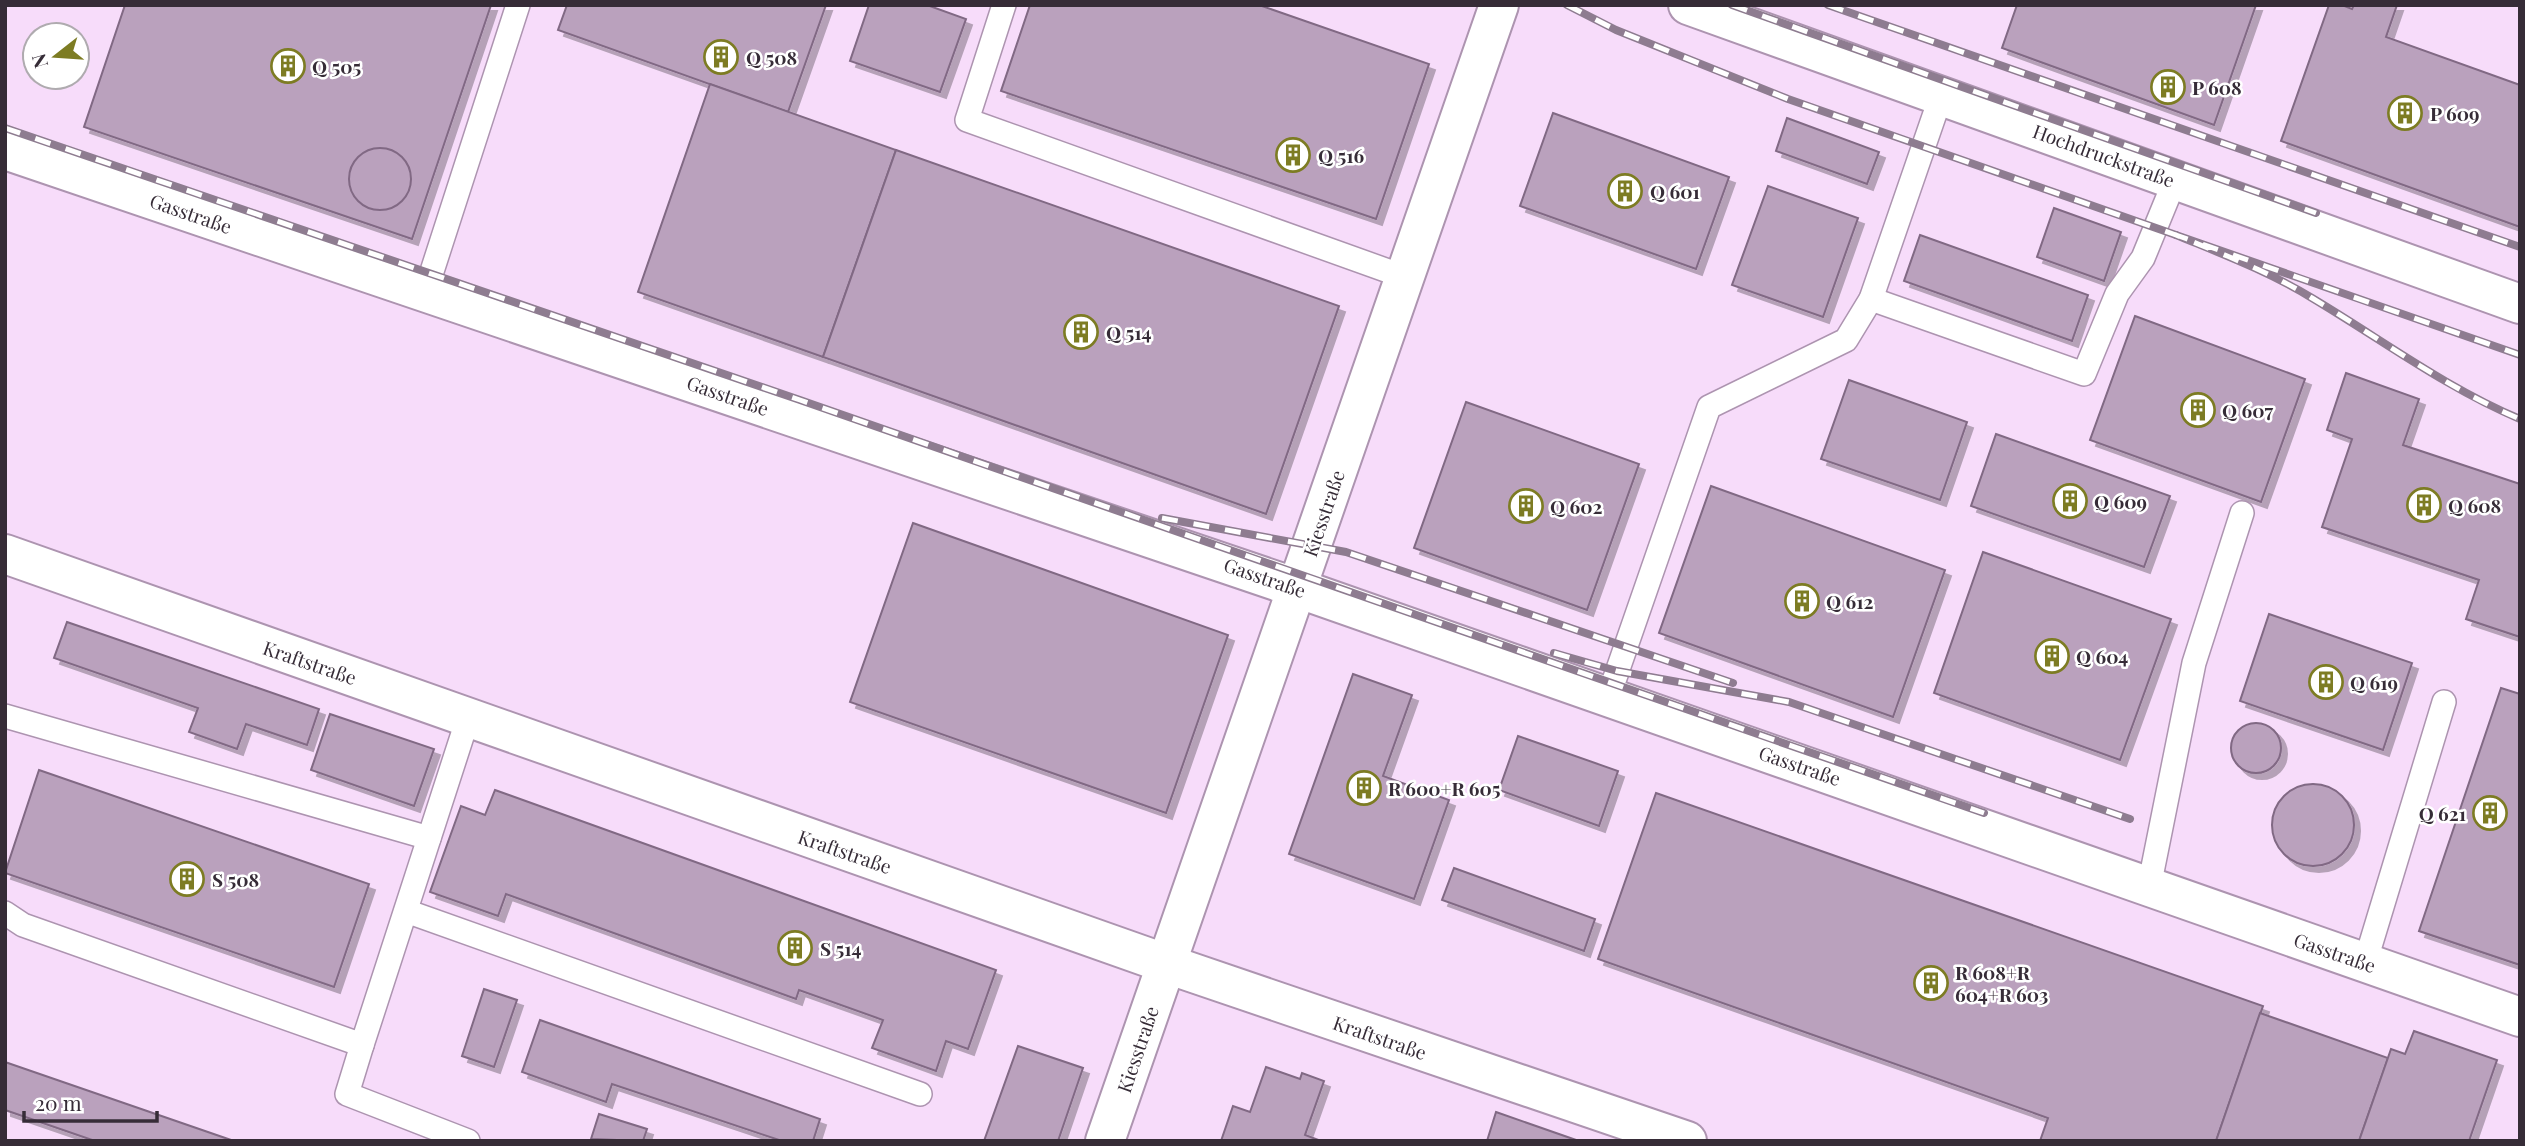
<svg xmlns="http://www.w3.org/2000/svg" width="2525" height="1146" font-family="'Playfair Display',serif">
  <defs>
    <filter id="shadow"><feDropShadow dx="6" dy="6" stdDeviation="0" flood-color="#0004"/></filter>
  </defs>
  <rect width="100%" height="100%" fill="#f7dcfa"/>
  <!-- building -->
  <g fill="#baa1bd" stroke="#816984" stroke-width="2" filter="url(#shadow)">
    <polygon points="125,5 491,5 412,239 84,127"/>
    <polygon points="567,5 826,5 788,112 558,30"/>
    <polygon points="869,5 927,5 966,19 940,92 850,61"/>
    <polygon points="1030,5 1259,5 1429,64 1376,219 1001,91"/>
    <polygon points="2017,5 2256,5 2214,125 2002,48"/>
    <polygon points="2329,5 2342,5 2352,9 2354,5 2397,5 2386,37 2520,85 2520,227 2281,141"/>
    <polygon points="710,84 896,150 823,357 638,292"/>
    <polygon points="1553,113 1729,177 1696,269 1520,206"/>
    <polygon points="1787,118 1879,152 1867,184 1776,151"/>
    <circle cx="380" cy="179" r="31"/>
    <polygon points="896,150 1339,306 1266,514 823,357"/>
    <polygon points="1768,186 1858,218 1823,317 1732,285"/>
    <polygon points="2054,208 2121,232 2104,281 2037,257"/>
    <polygon points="1920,235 2088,295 2072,341 1904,281"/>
    <polygon points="2135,316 2305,379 2261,502 2090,440"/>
    <polygon points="2346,373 2419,399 2403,445 2520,484 2520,637 2466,619 2479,580 2322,527 2352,439 2327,430"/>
    <polygon points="1849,380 1967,422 1940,500 1821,459"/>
    <polygon points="1466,402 1639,464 1587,610 1414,548"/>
    <polygon points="1996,434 2170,496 2144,567 1971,506"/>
    <polygon points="1711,486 1945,570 1893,717 1659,633"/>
    <polygon points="913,523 1228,635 1166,813 850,702"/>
    <polygon points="1983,552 2171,619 2120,760 1934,693"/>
    <polygon points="2269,614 2412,663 2383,750 2240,701"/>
    <polygon points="67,622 319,709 307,745 246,724 237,749 189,732 198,708 54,658"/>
    <polygon points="1353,674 1412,695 1383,776 1449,800 1414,899 1289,854"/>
    <polygon points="2501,688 2520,694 2520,965 2419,931"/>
    <polygon points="330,714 434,749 414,806 311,770"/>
    <circle cx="2256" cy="748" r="25"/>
    <polygon points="1518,736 1618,771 1599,826 1499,790"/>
    <polygon points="39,770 369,884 334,987 5,873"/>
    <circle cx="2313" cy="825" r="41"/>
    <polygon points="495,790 996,970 968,1049 946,1041 936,1071 872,1048 883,1020 799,990 796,999 506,894 498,916 430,892 461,806 485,815"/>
    <polygon points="1656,793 2263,1006 2216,1141 2040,1141 2048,1118 1598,959"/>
    <polygon points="1454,868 1595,919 1584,951 1442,900"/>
    <polygon points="484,989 517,1000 494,1067 462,1056"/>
    <polygon points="2260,1013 2388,1058 2359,1141 2216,1141"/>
    <polygon points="540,1020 820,1119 813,1141 782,1141 612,1084 606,1102 522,1072"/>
    <polygon points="2414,1031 2497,1060 2469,1141 2359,1141 2391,1049 2405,1054"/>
    <polygon points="1018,1046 1083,1068 1058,1141 984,1141"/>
    <polygon points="5,1062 234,1141 95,1141 5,1110"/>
    <polygon points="1266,1067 1300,1079 1302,1073 1324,1081 1305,1135 1321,1141 1221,1141 1233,1106 1250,1112"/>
    <polygon points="1496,1112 1579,1141 1487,1141"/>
    <polygon points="599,1114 647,1129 643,1141 591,1139"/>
  </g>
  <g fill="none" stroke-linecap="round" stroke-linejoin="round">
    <!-- lane casing -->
    <g stroke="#ad94b0" stroke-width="26">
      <g id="lane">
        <polyline points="1004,5 967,120 1405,277"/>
        <polyline points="425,293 518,5"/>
        <polyline points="1871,299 2084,374 2117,294 2143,258 2175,180"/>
        <polyline points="1608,698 1709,407 1846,340 1871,299 1941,96"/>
        <polyline points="5,716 429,838"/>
        <polyline points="2149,887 2194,663 2242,513"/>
        <polyline points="406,911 920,1094"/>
        <polyline points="5,913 23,925 362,1045 468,718"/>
        <polyline points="2365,963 2444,702"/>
        <polyline points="362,1045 347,1094 468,1141"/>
      </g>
    </g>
    <!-- street casing -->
    <g stroke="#ad94b0" stroke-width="42">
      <g id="street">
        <polyline points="1688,5 2520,304"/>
        <polyline points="5,150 1297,588 2520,1017"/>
        <polyline points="5,554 1167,964 1687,1141"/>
        <polyline points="1105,1141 1499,5"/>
      </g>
    </g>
    <!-- lane -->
    <use href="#lane" stroke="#fff" stroke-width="23"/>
    <!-- street -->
    <use href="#street" stroke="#fff" stroke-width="38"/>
    <!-- rail casing -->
    <g stroke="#8e7c90" stroke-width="8">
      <g id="rail">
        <polyline points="1567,5 1616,30 1788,99 2176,235"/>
        <polyline points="1732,5 2316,213"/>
        <polyline points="1828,5 2520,247"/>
        <polyline points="5,128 800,400 1984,813"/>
        <path d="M2520 355 2176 235C2222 254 2270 272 2312 298 2381 339 2446 388 2520 419"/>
        <polyline points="1162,518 1346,552 1733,683"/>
        <polyline points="1554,653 1617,671 1789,702 2130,819"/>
      </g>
    </g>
    <!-- rail -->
    <use href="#rail" stroke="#fff" stroke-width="5" stroke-dasharray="16" stroke-linecap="butt"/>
  </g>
  <!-- icons -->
  <defs>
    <g id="building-ring" transform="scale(1.75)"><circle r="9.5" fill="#fff" stroke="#7d7c23" stroke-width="1.5"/><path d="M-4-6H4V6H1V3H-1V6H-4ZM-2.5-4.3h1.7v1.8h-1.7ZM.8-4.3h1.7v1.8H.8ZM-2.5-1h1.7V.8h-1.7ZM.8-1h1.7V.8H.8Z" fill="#7d7c23"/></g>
  </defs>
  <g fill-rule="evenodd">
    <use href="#building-ring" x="721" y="57"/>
    <use href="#building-ring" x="288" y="66"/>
    <use href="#building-ring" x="2168" y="87"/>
    <use href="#building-ring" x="2405" y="113"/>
    <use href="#building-ring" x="1293" y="155"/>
    <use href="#building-ring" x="1625" y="191"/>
    <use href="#building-ring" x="1081" y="332"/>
    <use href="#building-ring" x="2198" y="410"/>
    <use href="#building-ring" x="2070" y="501"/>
    <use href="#building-ring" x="2424" y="505"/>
    <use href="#building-ring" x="1526" y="506"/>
    <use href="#building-ring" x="1802" y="601"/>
    <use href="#building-ring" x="2052" y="656"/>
    <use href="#building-ring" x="2326" y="682"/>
    <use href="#building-ring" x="1364" y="788"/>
    <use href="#building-ring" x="2490" y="813"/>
    <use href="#building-ring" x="187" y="879"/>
    <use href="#building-ring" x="795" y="948"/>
    <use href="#building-ring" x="1931" y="983"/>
  </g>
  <g text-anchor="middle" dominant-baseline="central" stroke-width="5" stroke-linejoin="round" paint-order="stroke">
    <!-- poi labels -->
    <g font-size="19" font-weight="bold" fill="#362c37" stroke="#fff" text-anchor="start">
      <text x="746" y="57">Q 508</text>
      <text x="312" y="66">Q 505</text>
      <text x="2192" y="87">P 608</text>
      <text x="2430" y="113">P 609</text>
      <text x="1318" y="155">Q 516</text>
      <text x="1650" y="191">Q 601</text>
      <text x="1106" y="332">Q 514</text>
      <text x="2222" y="410">Q 607</text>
      <text x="2094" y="501">Q 609</text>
      <text x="2448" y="505">Q 608</text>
      <text x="1550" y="506">Q 602</text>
      <text x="1826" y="601">Q 612</text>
      <text x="2076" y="656">Q 604</text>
      <text x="2350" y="682">Q 619</text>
      <text x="1388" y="788">R 600+R 605</text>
      <text x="2466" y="813" text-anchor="end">Q 621</text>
      <text x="212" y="879">S 508</text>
      <text x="820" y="948">S 514</text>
      <text x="1955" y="972">R 608+R<tspan x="1955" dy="22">604+R 603</tspan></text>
    </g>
    <!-- street labels -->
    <g font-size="19" fill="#362c37" stroke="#fff">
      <text transform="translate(2104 155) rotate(20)">Hochdruckstraße</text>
      <text transform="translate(191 213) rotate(19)">Gasstraße</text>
      <text transform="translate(728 395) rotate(19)">Gasstraße</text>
      <text transform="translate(1323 513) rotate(-71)">Kiesstraße</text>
      <text transform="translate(1265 577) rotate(19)">Gasstraße</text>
      <text transform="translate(310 662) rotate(19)">Kraftstraße</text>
      <text transform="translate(1800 765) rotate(19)">Gasstraße</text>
      <text transform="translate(845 851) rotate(19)">Kraftstraße</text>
      <text transform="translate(2335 952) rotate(19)">Gasstraße</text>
      <text transform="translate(1380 1037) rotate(19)">Kraftstraße</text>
      <text transform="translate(1137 1049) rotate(-71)">Kiesstraße</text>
    </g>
  </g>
  <!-- border -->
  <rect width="2525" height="1146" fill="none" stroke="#362c37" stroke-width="14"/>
  <!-- north arrow -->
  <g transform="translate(56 56) rotate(253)"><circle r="33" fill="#ffffff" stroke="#afabaf" stroke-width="2"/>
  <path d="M0-5L12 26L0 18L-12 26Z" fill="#7d7c23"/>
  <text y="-10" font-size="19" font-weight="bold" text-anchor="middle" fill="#362c37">N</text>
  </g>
  <!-- scale -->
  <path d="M24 1111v10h133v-10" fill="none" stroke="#362c37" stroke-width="3.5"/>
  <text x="35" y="1111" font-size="21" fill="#362c37" stroke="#ffffff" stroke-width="5" paint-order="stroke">20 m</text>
</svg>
